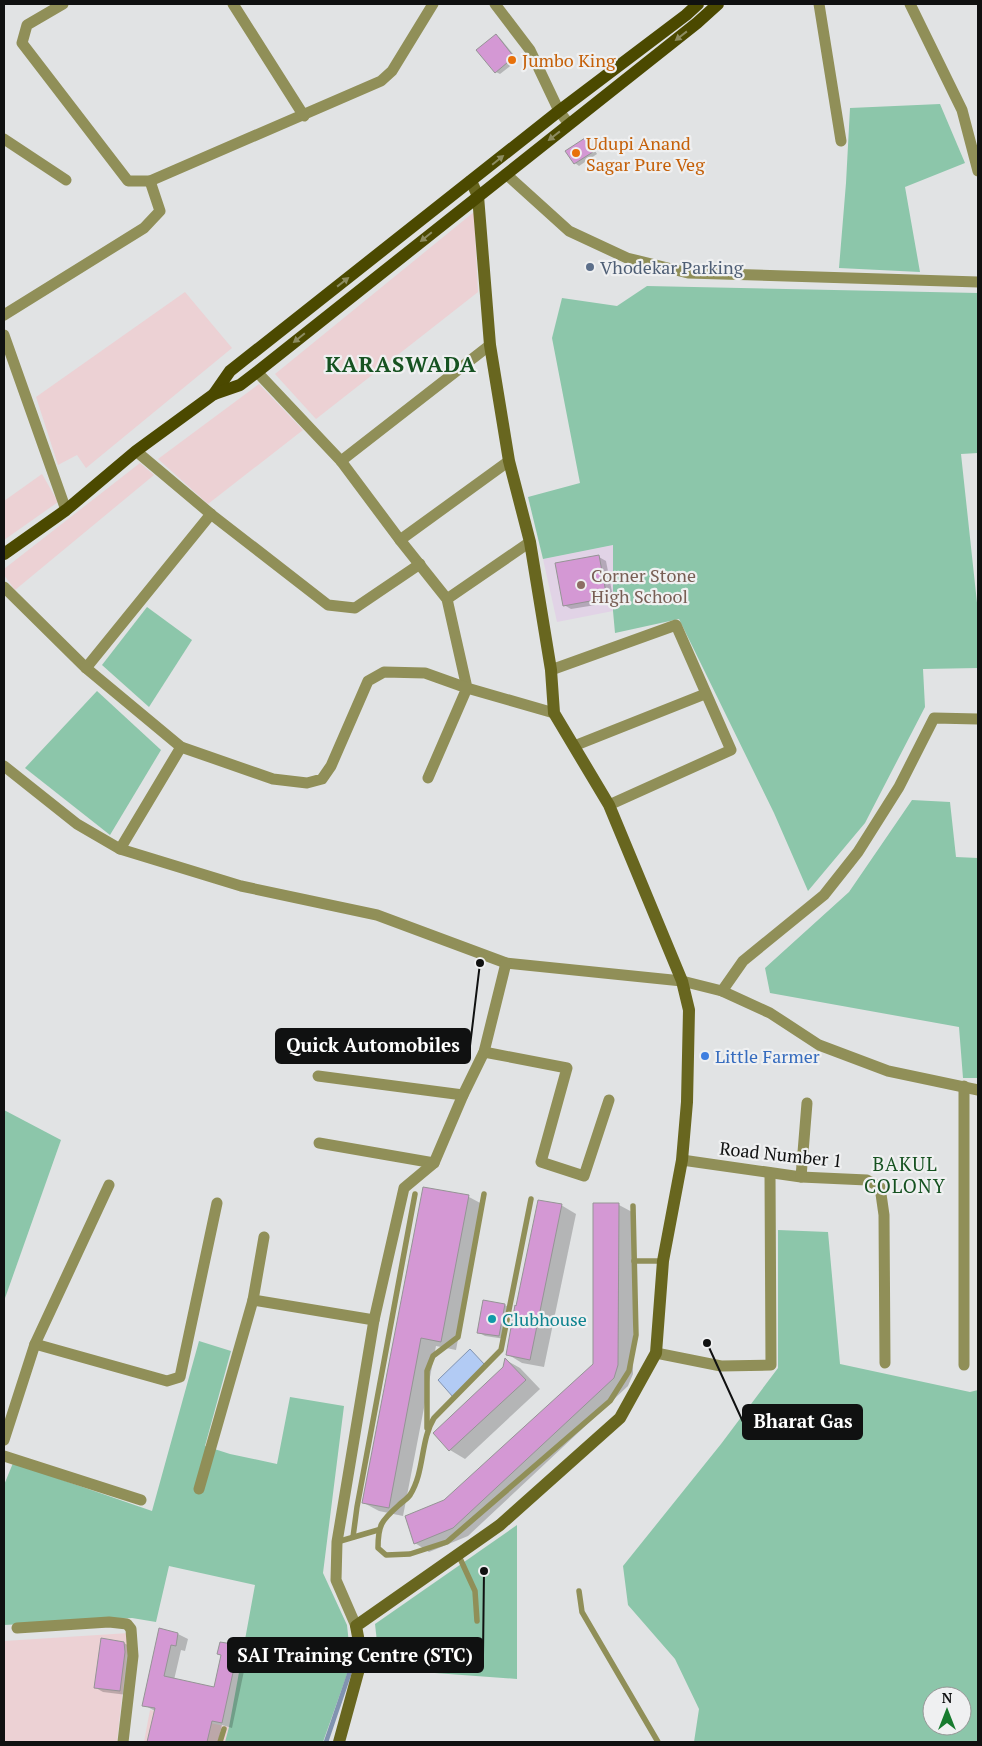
<svg xmlns="http://www.w3.org/2000/svg" width="982" height="1746" font-family="'PT Serif',serif">
  <rect width="100%" height="100%" fill="#e1e3e4"/>
  <!-- commercial -->
  <g fill="#ecd1d4">
    <polygon points="474,212 478,292 316,419 275,374"/>
    <polygon points="185,292 232,348 86,468 77,455 58,465 36,397"/>
    <polygon points="259,384 303,430 208,504 158,459"/>
    <polygon points="140,463 154,475 15,590 4,575 4,569"/>
    <polygon points="42,474 58,502 4,540 4,501"/>
    <polygon points="129,1633 117,1742 4,1742 4,1641"/>
    <polygon points="150,1710 229,1727 225,1742 144,1742"/>
  </g>
  <!-- education -->
  <polygon fill="#e1d3e6" points="613,545 613,611 557,622 543,559"/>
  <!-- green -->
  <g fill="#8cc6aa" fill-rule="evenodd">
    <polygon points="940,104 965,163 905,187 920,272 839,268 846,183 850,108"/>
    <polygon points="647,286 978,293 978,453 961,454 978,612 978,668 923,669 925,707 865,823 808,891 774,813 679,619 615,633 613,611 613,545 543,559 528,497 580,483 552,338 562,298 617,306"/>
    <polygon points="147,607 192,640 149,707 102,665"/>
    <polygon points="97,691 161,750 110,835 25,768"/>
    <polygon points="912,800 950,802 956,857 978,858 978,1078 963,1078 959,1027 770,993 765,968 849,892"/>
    <polygon points="4,1110 61,1140 4,1301"/>
    <path d="M778 1230 828 1232 840 1364 970 1392 978 1390V1742H694L699 1709 675 1659 628 1605 623 1566 721 1444 778 1368ZM932 1696H962V1726H932Z"/>
    <polygon points="199,1341 231,1351 205,1446 230,1454 277,1464 290,1397 344,1406 323,1573 347,1625 351,1663 323,1742 225,1742 229,1727 255,1585 169,1566 156,1622 132,1618 4,1625 4,1485 13,1463 152,1511"/>
    <polygon points="517,1525 517,1679 380,1669 375,1624"/>
  </g>
  <!-- water -->
  <polygon fill="#b2cbf4" stroke="#8193b0" points="470,1349 485,1365 453,1397 438,1380"/>
  <!-- shadow -->
  <g fill="#0003">
    <polygon points="496,36 500,38 518,60 500,74 496,72"/>
    <polygon points="585,140 590,143 597,154 579,166 575,163"/>
    <polygon points="599,557 606,561 614,602 571,609 564,605"/>
    <polygon points="424,1188 469,1197 484,1205 456,1350 436,1346 403,1516 379,1511 364,1503"/>
    <polygon points="561,1205 576,1214 544,1367 522,1363 507,1354 517,1307"/>
    <polygon points="619,1205 634,1213 633,1374 628,1386 468,1536 429,1552 415,1543 445,1501 595,1364"/>
    <polygon points="484,1301 505,1305 511,1309 505,1339 485,1336 478,1332"/>
    <polygon points="506,1360 520,1368 540,1389 465,1459 450,1450 434,1433 505,1368"/>
    <polygon points="160,1630 178,1634 188,1639 185,1651 181,1650 174,1680 215,1688 222,1656 219,1654 238,1647 248,1652 232,1728 222,1725 218,1742 149,1742 155,1711 144,1705"/>
    <polygon points="124,1643 131,1647 127,1695 103,1692 96,1688"/>
  </g>
  <g fill="none" stroke-linecap="round" stroke-linejoin="round">
    <!-- stream -->
    <polyline stroke="#8193b0" stroke-width="4.5" points="326,1742 355,1657"/>
  </g>
  <!-- building -->
  <g fill="#d498d4" stroke="#959495">
    <polygon points="496,34 514,57 495,73 476,50"/>
    <polygon points="585,138 593,152 574,164 565,151"/>
    <polygon points="599,555 607,598 563,606 555,563"/>
    <polygon points="423,1187 469,1195 441,1342 421,1338 389,1508 362,1503"/>
    <polygon points="538,1200 562,1204 530,1360 506,1355 515,1305 516,1306"/>
    <polygon points="593,1203 619,1203 618,1365 614,1378 453,1528 414,1544 405,1516 444,1500 593,1364"/>
    <polygon points="483,1300 505,1304 499,1336 477,1333"/>
    <polygon points="505,1358 526,1380 449,1451 433,1433 503,1367"/>
    <polygon points="159,1628 178,1633 176,1646 171,1645 164,1676 214,1687 221,1655 217,1654 220,1642 239,1645 222,1723 212,1721 207,1742 147,1742 155,1708 142,1706"/>
    <polygon points="101,1638 124,1642 125,1652 120,1691 94,1688"/>
  </g>
  <g fill="none" stroke-linecap="round" stroke-linejoin="round">
    <!-- lane -->
    <g stroke="#908f58" stroke-width="5.5">
      <path d="M531 1199 501 1350 434 1418C420 1441 425 1471 410 1495 407 1499 402 1502 399 1505 381 1521 378 1525 378 1548L386 1555 410 1554 447 1542 610 1401 629 1371 636 1335 633 1206"/>
      <polyline points="634,1261 663,1261"/>
      <polyline points="427,1428 427,1371 433,1356 458,1337 484,1194"/>
      <polyline points="353,1537 357,1507 415,1194"/>
      <polyline points="337,1542 378,1530"/>
      <polyline points="458,1554 475,1591 477,1621"/>
      <polyline points="579,1591 582,1612 658,1742"/>
      <polyline points="220,1742 224,1729"/>
    </g>
    <!-- street -->
    <g stroke="#908f58" stroke-width="11">
      <polyline points="63,4 27,25 22,43 128,181 150,181 381,81 392,71 433,4"/>
      <polyline points="233,4 304,116"/>
      <polyline points="495,4 530,50 559,111 569,124"/>
      <polyline points="819,4 841,141"/>
      <polyline points="910,4 962,110 978,171"/>
      <polyline points="4,139 66,180"/>
      <polyline points="506,174 569,231 627,258 688,273 978,282"/>
      <polyline points="4,315 144,228 160,211 150,181"/>
      <polyline points="4,335 66,510"/>
      <polyline points="257,372 341,461 400,540 447,599 467,688 554,713"/>
      <polyline points="136,451 212,515 328,605 355,608 420,564"/>
      <polyline points="341,461 490,345"/>
      <polyline points="400,540 509,461"/>
      <polyline points="4,587 86,668 181,747 273,779 307,783 322,779 331,766 368,681 384,672 425,673 467,688 428,778"/>
      <polyline points="447,599 530,542"/>
      <polyline points="86,668 211,514"/>
      <polyline points="551,670 676,625 731,750 609,805"/>
      <polyline points="574,746 705,694"/>
      <polyline points="4,766 77,824 120,849 241,886 377,915 506,963 682,981 722,991 770,1013 819,1045 888,1071 978,1090"/>
      <polyline points="120,849 181,747"/>
      <polyline points="722,991 743,961 824,895 858,852 899,787 934,718 978,719"/>
      <polyline points="484,1052 567,1068 541,1162 584,1176 609,1100"/>
      <polyline points="318,1076 463,1095"/>
      <polyline points="319,1143 434,1163"/>
      <polyline points="682,1160 801,1177 867,1180 880,1187 884,1215 885,1363"/>
      <polyline points="801,1177 807,1103"/>
      <polyline points="253,1300 374,1320"/>
      <polyline points="35,1344 167,1381 180,1377 217,1203"/>
      <polyline points="656,1353 721,1366 771,1365 770,1173"/>
      <polyline points="964,1365 964,1086"/>
      <polyline points="4,1440 35,1344 109,1185"/>
      <polyline points="4,1456 141,1500"/>
      <polyline points="199,1489 253,1300 264,1237"/>
      <polyline points="356,1626 336,1580 337,1542 374,1320 404,1188 434,1163 463,1095 484,1052 506,963"/>
      <polyline points="17,1628 109,1622 127,1624 131,1629 133,1656 123,1742"/>
    </g>
    <!-- secondary -->
    <polyline stroke="#68661f" stroke-width="12" points="339,1742 362,1658 356,1626 500,1525 620,1418 656,1353 663,1261 682,1160 687,1102 689,1010 682,981 609,805 554,713 551,670 530,542 509,461 490,345 478,196 471,181"/>
    <!-- primary -->
    <g stroke="#4b4900" stroke-width="12">
      <polyline points="214,394 230,371 559,111 686,15 698,4"/>
      <polyline points="4,554 66,510 136,451 214,394 240,385 257,372 697,23 718,4"/>
    </g>
  </g>
  <!-- one-way arrows -->
  <defs><path id="oneway-solid" d="M-6-.8H1V-3.2L6.5 0L1 3.2V.8H-6Z" transform="scale(1.25)"/></defs>
  <g fill="#8d8c60">
    <use href="#oneway-solid" transform="translate(681 36) rotate(142)"/>
    <use href="#oneway-solid" transform="translate(554 136) rotate(142)"/>
    <use href="#oneway-solid" transform="translate(498 160) rotate(-39)"/>
    <use href="#oneway-solid" transform="translate(426 237) rotate(141)"/>
    <use href="#oneway-solid" transform="translate(343 282) rotate(-38)"/>
    <use href="#oneway-solid" transform="translate(299 338) rotate(141)"/>
  </g>
  <!-- markers -->
  <g fill="#e8710a" stroke="#eff0f1" stroke-width="2">
    <circle cx="512" cy="60" r="5"/>
    <circle cx="576" cy="153" r="5"/>
  </g>
  <circle fill="#5c6f8a" stroke="#eff0f1" stroke-width="2" cx="590" cy="267" r="5"/>
  <circle fill="#8d6e63" stroke="#eff0f1" stroke-width="2" cx="581" cy="585" r="5"/>
  <circle fill="#3f7fe0" stroke="#eff0f1" stroke-width="2" cx="705" cy="1056" r="5"/>
  <circle fill="#0f9aa8" stroke="#eff0f1" stroke-width="2" cx="492" cy="1319" r="5"/>
  <g text-anchor="middle" dominant-baseline="central" stroke-width="4.5" stroke-linejoin="round" paint-order="stroke">
    <!-- food labels -->
    <g font-size="18" fill="#c56008" stroke="#eff0f1" text-anchor="start">
      <text x="522" y="60">Jumbo King</text>
      <text x="586" y="143">Udupi Anand<tspan x="586" dy="21">Sagar Pure Veg</tspan></text>
    </g>
    <!-- service labels -->
    <g font-size="18" fill="#4e5e75" stroke="#eff0f1" text-anchor="start">
      <text x="600" y="267">Vhodekar Parking</text>
    </g>
    <!-- education labels -->
    <g font-size="18" fill="#785e54" stroke="#eff0f1" text-anchor="start">
      <text x="591" y="575">Corner Stone<tspan x="591" dy="21">High School</tspan></text>
    </g>
    <!-- shop labels -->
    <g font-size="18" fill="#366cbe" stroke="#eff0f1" text-anchor="start">
      <text x="715" y="1056">Little Farmer</text>
    </g>
    <!-- street labels -->
    <g font-size="18" fill="#101111" stroke="#eff0f1">
      <text transform="translate(781 1154) rotate(6)">Road Number 1</text>
    </g>
    <!-- culture labels -->
    <g font-size="18" fill="#0d838f" stroke="#eff0f1" text-anchor="start">
      <text x="502" y="1319">Clubhouse</text>
    </g>
    <!-- neighbourhood labels -->
    <g font-size="19" letter-spacing="1" fill="#165221" stroke="#eff0f1">
      <text x="905" y="1163">BAKUL<tspan x="905" dy="22">COLONY</tspan></text>
    </g>
    <!-- district labels -->
    <g font-size="22" font-weight="bold" letter-spacing="1" fill="#165221" stroke="#eff0f1">
      <text x="401" y="363">KARASWADA</text>
    </g>
  </g>
  <!-- callouts -->
  <path fill="none" stroke="#101111" stroke-width="2" d="M480 963L470 1046M707 1343L743 1422M484 1571L483 1655"/>
  <g fill="#101111" stroke="#eff0f1" stroke-width="2">
    <circle cx="480" cy="963" r="5"/>
    <circle cx="707" cy="1343" r="5"/>
    <circle cx="484" cy="1571" r="5"/>
  </g>
  <g fill="#101111" stroke="#101111" stroke-width="2">
    <rect x="276" y="1029" width="194" height="34" rx="5"/>
    <rect x="743" y="1405" width="119" height="34" rx="5"/>
    <rect x="228" y="1638" width="255" height="34" rx="5"/>
  </g>
  <g font-size="19" text-anchor="middle" font-weight="bold" fill="#fff">
    <text x="373" y="1052">Quick Automobiles</text>
    <text x="803" y="1428">Bharat Gas</text>
    <text x="355" y="1662">SAI Training Centre (STC)</text>
  </g>
  <!-- border -->
  <rect width="982" height="1746" fill="none" stroke="#101111" stroke-width="10"/>
  <!-- north arrow -->
  <g transform="translate(947 1711)"><circle r="24" fill="#eff0f1" stroke="#969797"/>
  <path d="M0-4L9 19L0 12L-9 19Z" fill="#177b2e"/>
  <text y="-8" font-size="14" font-weight="bold" text-anchor="middle" fill="#101111">N</text>
  </g>
</svg>
